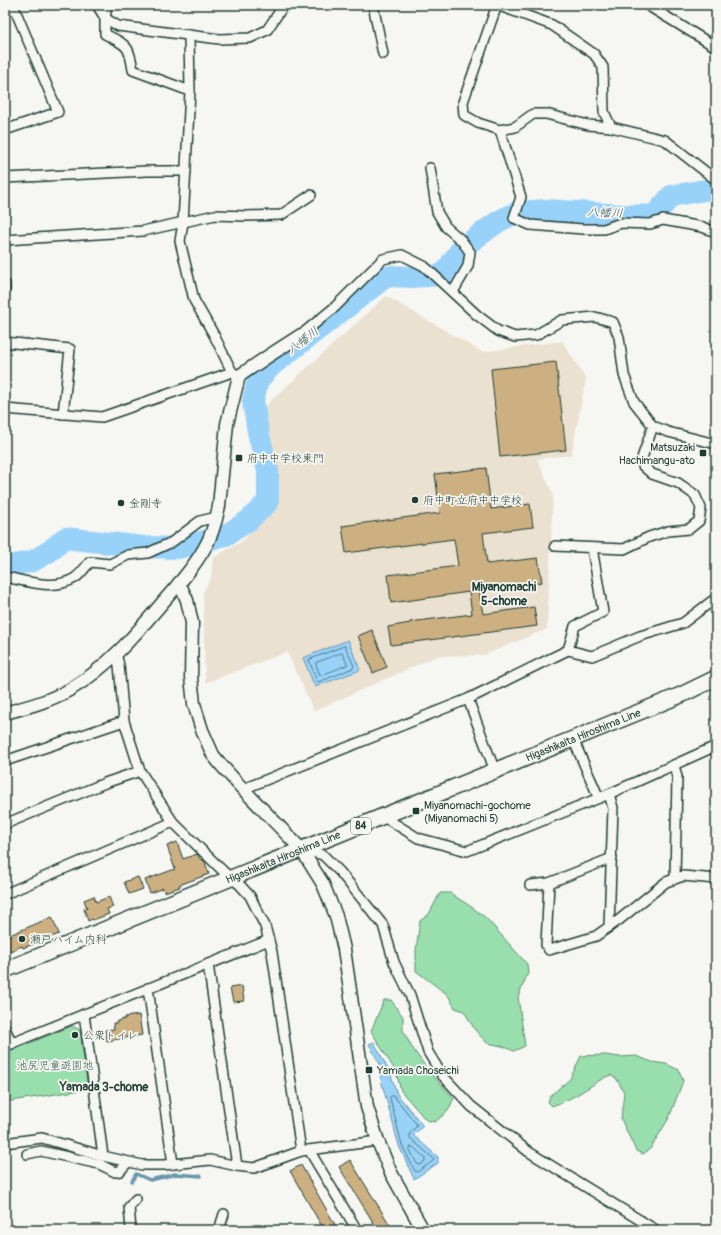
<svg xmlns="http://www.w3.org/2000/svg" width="721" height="1235" font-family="Pangolin,'Klee One',sans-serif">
  <rect width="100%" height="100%" fill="#f6f6f2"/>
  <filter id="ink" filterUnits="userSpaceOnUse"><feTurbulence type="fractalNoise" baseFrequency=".025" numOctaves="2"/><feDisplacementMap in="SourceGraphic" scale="8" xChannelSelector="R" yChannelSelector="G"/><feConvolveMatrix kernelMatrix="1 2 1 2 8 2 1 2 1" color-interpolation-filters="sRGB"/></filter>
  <g filter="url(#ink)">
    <!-- built -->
    <polygon fill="#eae1d0" points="386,296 482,352 562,341 586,379 571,455 537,459 553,494 547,629 484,655 437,656 314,711 287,652 205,683 203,592 211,578 213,558 241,542 278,507 274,458 263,408"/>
    <!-- green -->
    <g fill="#99dfad" stroke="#5c8e70">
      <polygon points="440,893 450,893 473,908 486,918 527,964 528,973 518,997 525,1046 514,1051 502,1046 487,1043 475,1030 464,1011 455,1008 448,995 416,971 416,950 420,921 429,914"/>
      <polygon points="384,1000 391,1000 403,1017 403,1030 411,1046 430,1073 454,1098 448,1111 435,1122 426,1120 401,1091 396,1072 371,1031"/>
      <polygon points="72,1026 80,1030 88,1089 5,1102 5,1053"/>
      <path d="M605 1055 620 1057 636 1056 652 1062 666 1064 679 1070 683 1081 669 1118 650 1149 643 1154 636 1151 621 1119 624 1092 616 1078 610 1075C600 1079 592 1086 583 1091 574 1097 563 1102 552 1106L548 1102 550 1096 570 1079 581 1056Z"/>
    </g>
    <!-- water -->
    <g fill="#99d2f9" stroke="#6896aa">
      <polygon points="348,640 360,670 315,687 303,658"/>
      <polygon points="374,1042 391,1075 397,1094 423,1126 413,1135 438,1157 438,1163 414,1179 399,1146 380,1076 384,1072 369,1044"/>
    </g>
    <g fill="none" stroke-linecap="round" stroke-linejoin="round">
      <!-- shore -->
      <g stroke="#507983" stroke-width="1">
        <polygon points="345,646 354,666 353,668 319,682 317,681 309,660"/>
        <polygon points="342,653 347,663 347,665 322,675 320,675 316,665 316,663"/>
        <polygon points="391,1096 394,1096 417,1125 416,1127 410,1133 410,1138 434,1159 433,1161 417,1172 415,1171 402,1145 390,1098"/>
        <polygon points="411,1147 413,1147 425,1158 425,1161 420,1165 417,1164 410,1150"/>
      </g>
      <!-- stream -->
      <polyline stroke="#6896aa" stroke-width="3.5" points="132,1181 136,1174 150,1180 176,1174 201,1176"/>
      <!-- river -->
      <polyline stroke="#99d2f9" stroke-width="22" points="5,567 33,561 50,551 65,538 144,547 179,548 226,535 248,521 268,502 268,471 258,432 253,401 258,380 272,365 384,278 391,276 411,277 443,275 463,247 499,221 518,212 546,210 623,215 654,216 671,196 716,188"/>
    </g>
    <!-- building -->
    <g fill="#cdb082" stroke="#1f3d34">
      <polygon points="556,362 566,450 500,457 491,369"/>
      <polygon points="486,468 491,509 530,504 533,527 483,533 487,564 538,558 542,582 479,590 483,614 534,607 537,626 391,645 388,627 410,623 410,622 472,614 469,592 391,603 388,575 458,566 454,539 346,553 342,526 440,513 435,474"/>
      <polygon points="372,630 387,667 373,673 358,636"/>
      <polygon points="177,842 183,859 197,854 201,860 202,859 205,862 209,874 179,885 180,887 164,892 163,888 150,893 145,880 175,869 167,846"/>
      <polygon points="138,877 143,889 129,894 124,882"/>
      <polygon points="94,896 96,902 109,897 113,907 107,909 109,914 93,920 92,919 88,921 84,909 87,908 84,900"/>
      <polygon points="52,917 59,934 23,948 22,946 5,953 5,937"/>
      <polygon points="242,986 244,1001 233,1002 230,988"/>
      <polygon points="139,1015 142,1035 107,1041 105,1030 114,1029 113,1023 117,1023 117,1021 125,1019 125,1017"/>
      <polygon points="350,1160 393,1230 378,1230 339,1167"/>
      <polygon points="301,1165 338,1230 324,1230 290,1171"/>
    </g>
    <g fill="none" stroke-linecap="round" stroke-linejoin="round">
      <!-- minor casing -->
      <g stroke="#1f3d34" stroke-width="12">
        <g id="minor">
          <polyline points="97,5 105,18 118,26 219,39 250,38 267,30 284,5"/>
          <path d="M107 5 105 18V34C127 46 129 44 133 70L190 91"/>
          <polyline points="373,5 383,54"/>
          <polyline points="497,5 552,25 594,54 603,67 604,112 611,127 665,140 716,180"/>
          <polyline points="497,5 463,102 464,115 478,123 500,130 515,127 533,114 546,114 588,125 611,127"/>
          <polyline points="647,5 716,47"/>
          <polyline points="189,35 190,91 183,223 180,241 194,300 214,335 232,372 239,376"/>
          <polyline points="5,130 58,112 13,5"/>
          <polyline points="500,130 521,197 514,218 530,225 583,229 604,229 621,223 650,224 663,220 702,227 716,232"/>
          <polyline points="430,168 437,212 446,227 461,240 470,252 468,266 453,292"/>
          <polyline points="5,178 147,171 186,171"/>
          <polyline points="5,240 143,231 215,215 247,216 281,215 311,195"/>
          <polyline points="5,284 5,289"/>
          <polyline points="301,335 335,307 383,259 402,255 424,266 477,315 498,331 515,337 536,335 562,320 595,317 613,322 619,337 624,375 634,402 653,426 668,432 716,444"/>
          <polyline points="5,342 70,349 63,414"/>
          <polyline points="5,409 102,417 232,372"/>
          <polyline points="555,546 624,549 649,537 668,531 689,529 699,521 701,508 695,495 678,483 652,474 643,466 642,458 653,426"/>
          <path d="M5 577C27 581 54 591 75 578 81 574 85 567 90 562L110 564 128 555 148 553 172 542 200 521 217 517"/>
          <polyline points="568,650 575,626 603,612 592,548"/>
          <polyline points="116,654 119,665 124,721 140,771 173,822 224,872 239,884 250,896 265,926 272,952 301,1151"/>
          <polyline points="468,699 495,771"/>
          <polyline points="573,739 599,798"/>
          <polyline points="5,761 124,721"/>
          <polyline points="674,765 677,777 675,879"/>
          <polyline points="243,789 468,699 568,650 592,656 640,636 683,623 712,601 716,602"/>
          <polyline points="609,794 613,808 609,927"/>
          <polyline points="384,817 418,838 467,851 609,794 716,746"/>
          <polyline points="5,824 105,783 140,771"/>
          <polyline points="303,850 323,855 340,872 383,925 394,962 410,995 428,1052 442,1075 471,1106 529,1152 656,1230"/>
          <polyline points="549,883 546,945 549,950 596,936 619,920 666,882 683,876 716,879"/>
          <polyline points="530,885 549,883 612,858"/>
          <polyline points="5,894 173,822"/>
          <polyline points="208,964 237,1166"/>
          <polyline points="148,988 173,1164"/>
          <polyline points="84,1014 103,1156"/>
          <polyline points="5,1028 12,1044"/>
          <polyline points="5,1046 269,940"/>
          <polyline points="5,1143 42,1138 103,1156 142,1165 164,1165 210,1160 237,1166 254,1168 301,1151 378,1141"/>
          <polyline points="309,1150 357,1230"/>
          <polyline points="27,1154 41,1151 99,1164 115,1172 120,1171 127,1163"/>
          <polyline points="131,1230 129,1207 136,1199"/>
          <polyline points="219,1230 224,1214"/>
        </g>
      </g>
      <!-- tertiary casing -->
      <g stroke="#1f3d34" stroke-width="15">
        <g id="tertiary">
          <polyline points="179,583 187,600 192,623 191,677 194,704 202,730 213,755 222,766 240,786 301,849 323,884 336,916 344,949 367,1107 378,1141 390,1171 423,1230"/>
          <path d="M5 713C27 707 50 701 71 689 108 667 136 634 163 602 178 585 193 568 204 549 212 536 216 521 219 506L227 424 239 376 267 357 301 335"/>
        </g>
      </g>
      <!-- primary casing -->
      <g stroke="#1f3d34" stroke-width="18">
        <g id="primary">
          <path id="s1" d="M5 970 681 695 716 678"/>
        </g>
      </g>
      <!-- minor -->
      <use href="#minor" stroke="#f6f6f2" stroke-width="9"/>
      <!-- tertiary -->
      <use href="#tertiary" stroke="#f6f6f2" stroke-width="12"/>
      <!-- primary -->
      <use href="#primary" stroke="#f6f6f2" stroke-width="15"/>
    </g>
  </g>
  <!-- markers -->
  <g fill="#1f3d34" stroke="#f6f6f2" stroke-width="1.5">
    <rect x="699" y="449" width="8" height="8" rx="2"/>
    <rect x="235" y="454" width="8" height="8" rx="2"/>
    <circle cx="415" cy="500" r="4"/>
    <circle cx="121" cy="503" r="4"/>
    <rect x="412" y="807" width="8" height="8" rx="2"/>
    <circle cx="22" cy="939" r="4"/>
    <circle cx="75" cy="1035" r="4"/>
    <rect x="365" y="1066" width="8" height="8" rx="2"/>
  </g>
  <g text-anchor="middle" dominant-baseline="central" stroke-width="3.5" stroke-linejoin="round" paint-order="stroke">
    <!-- shield labels -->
    <rect fill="#f6f6f2" stroke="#60746d" stroke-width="1" x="351" y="818" width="20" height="16" rx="3"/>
    <g font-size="10" font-weight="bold" fill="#1f3d34">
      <text x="361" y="826">84</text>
    </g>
    <!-- poi labels -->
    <g font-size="11" fill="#1f3d34" stroke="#f6f6f2" text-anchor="start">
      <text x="695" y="447" text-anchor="end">Matsuzaki<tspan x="695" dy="13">Hachimangu-ato</tspan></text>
      <text x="247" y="458">府中中学校東門</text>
      <text x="423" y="500">府中町立府中中学校</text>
      <text x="129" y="503">金剛寺</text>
      <text x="424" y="805">Miyanomachi-gochome<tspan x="424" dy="13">(Miyanomachi 5)</tspan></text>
      <text x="30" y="939">瀬戸ハイム内科</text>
      <text x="83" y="1035">公衆トイレ</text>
      <text x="377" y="1070">Yamada Choseichi</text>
    </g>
    <!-- street labels -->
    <g font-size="11" fill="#1f3d34" stroke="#f6f6f2">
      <text stroke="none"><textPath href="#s1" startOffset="624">Higashikaita Hiroshima Line</textPath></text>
      <text stroke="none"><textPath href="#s1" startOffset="300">Higashikaita Hiroshima Line</textPath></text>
    </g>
    <!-- park labels -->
    <g font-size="11" fill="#375d4c" stroke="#f6f6f2">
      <text x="55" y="1065">池尻児童遊園地</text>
    </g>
    <!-- water labels -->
    <g font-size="12" font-style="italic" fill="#375b5b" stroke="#f6f6f2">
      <text transform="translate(605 213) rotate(3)">八幡川</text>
      <text transform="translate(303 341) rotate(-38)">八幡川</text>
    </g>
    <!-- neighbourhood labels -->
    <g font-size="12" font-weight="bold" fill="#1f3d34" stroke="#f6f6f2">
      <text x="504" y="587">Miyanomachi<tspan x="504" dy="14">5-chome</tspan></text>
      <text x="104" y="1087">Yamada 3-chome</text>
    </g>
  </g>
  <!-- margin -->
  <rect width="721" height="1235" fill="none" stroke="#f6f6f2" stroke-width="20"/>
  <rect x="10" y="10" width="701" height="1215" fill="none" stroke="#1f3d34" stroke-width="1.5" filter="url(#ink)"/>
</svg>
